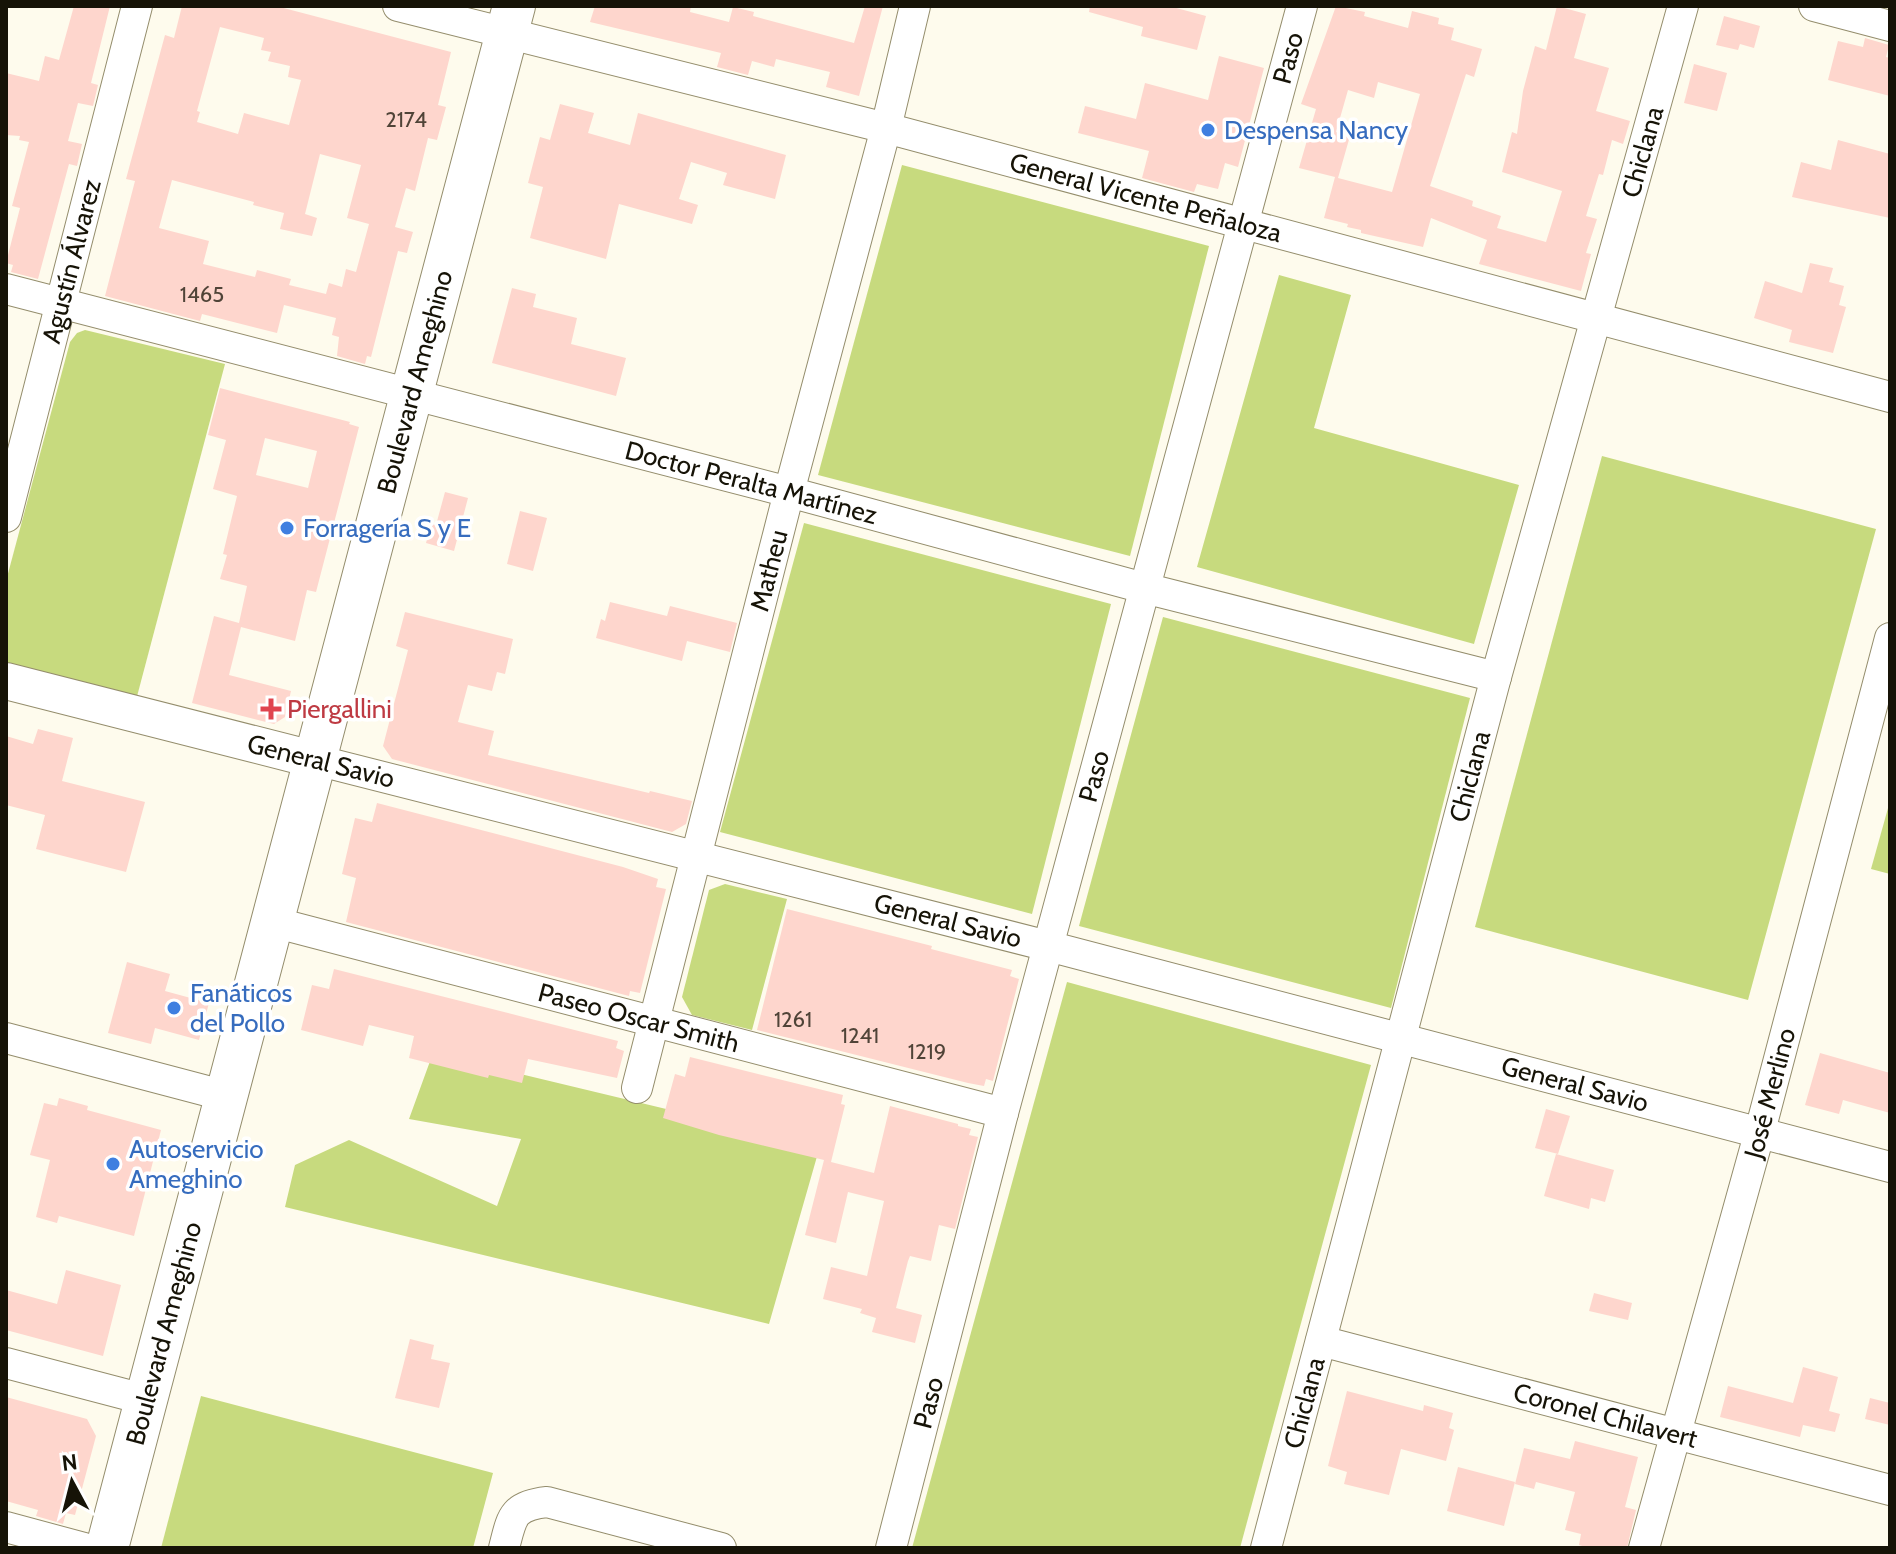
<svg xmlns="http://www.w3.org/2000/svg" width="1896" height="1554" font-family="Cabin,sans-serif">
  <rect width="100%" height="100%" fill="#fefbed"/>
  <!-- green -->
  <g fill="#c7da7e">
    <polygon points="902,165 1209,246 1130,556 818,475"/>
    <polygon points="1279,275 1351,295 1314,428 1519,485 1474,644 1197,567"/>
    <polygon points="85,330 225,364 135,704 6,671 6,581 70,342 77,333"/>
    <polygon points="1602,456 1876,529 1748,1000 1475,927"/>
    <polygon points="804,523 1111,604 1032,914 720,832"/>
    <polygon points="1163,617 1470,698 1391,1008 1079,926"/>
    <polygon points="1890,801 1890,874 1871,869"/>
    <polygon points="725,884 787,899 752,1030 692,1015 682,997 709,890"/>
    <polygon points="1067,982 1371,1065 1240,1548 912,1548"/>
    <polygon points="433,1053 820,1146 769,1324 285,1207 295,1165 349,1140 497,1206 521,1139 409,1119"/>
    <polygon points="201,1396 493,1473 473,1548 161,1548"/>
  </g>
  <!-- building -->
  <g fill="#fed6cd" fill-rule="evenodd">
    <polygon points="74,6 110,6 91,83 98,85 93,106 78,103 68,141 82,144 77,166 69,164 38,279 11,272 13,265 6,263 20,208 12,206 29,142 19,140 20,136 6,135 6,73 39,81 45,56 59,60"/>
    <path d="M182 6H276L451 52 438 105 446 107 437 140 428 138 415 191 406 188 395 227 413 232 410 242 407 253 398 251 371 357 367 356 365 364 337 356 339 337 332 335 336 318 284 305 277 333 202 314 200 321 105 296 135 181 126 179 129 168 165 35 174 38ZM220 27 264 38 261 50 271 52 268 61 290 66 288 77 301 80 289 125 244 113 238 134 197 122 200 112 197 111ZM320 154 361 165 347 218 369 224 356 272 346 269 342 287 329 283 326 294 289 285 291 279 257 270 255 277 203 264 209 241 159 228 172 180 254 202 253 205 284 213 280 229 312 236 317 218 305 214Z"/>
    <polygon points="595,6 691,6 690,12 729,22 733,7 754,12 753,16 854,43 865,6 883,6 859,96 826,87 830,72 776,59 774,67 752,61 748,75 717,67 721,53 590,22"/>
    <polygon points="1090,6 1169,6 1206,16 1197,50 1141,36 1143,27 1089,12"/>
    <path d="M1336 6 1365 12 1364 16 1408 28 1412 11 1439 18 1438 24 1454 28 1451 40 1482 49 1474 77 1466 74 1430 186 1473 201 1472 206 1501 216 1497 228 1546 242 1562 191 1502 172 1512 132 1517 134 1523 91 1535 46 1546 50 1557 6 1586 14 1574 58 1609 68 1596 111 1630 121 1623 144 1612 140 1603 175 1599 174 1586 216 1597 219 1586 253 1591 254 1581 291 1479 264 1487 240 1431 218 1423 247 1361 233V230L1347 227 1348 224 1324 218 1335 177 1299 168 1316 109 1301 104ZM1378 82 1420 94 1392 192 1338 178 1350 136 1336 132 1348 90 1374 98Z"/>
    <polygon points="1724,16 1760,26 1754,48 1740,44 1738,50 1716,45"/>
    <polygon points="1865,38 1889,45 1886,57 1890,58 1890,96 1828,80 1838,41 1863,47"/>
    <polygon points="1219,56 1264,68 1238,167 1225,163 1218,189 1197,184 1194,192 1142,178 1149,151 1078,133 1085,106 1136,119 1145,83 1208,100"/>
    <polygon points="1694,64 1727,73 1717,111 1684,103"/>
    <polygon points="560,104 594,113 588,133 630,145 638,113 786,155 775,199 723,185 727,173 691,162 679,199 698,205 692,224 619,204 606,259 530,238 543,187 528,183 540,137 550,140"/>
    <polygon points="1838,140 1890,154 1890,218 1792,197 1801,162 1831,170"/>
    <polygon points="1810,263 1833,268 1829,282 1844,286 1839,305 1846,307 1833,353 1789,342 1792,330 1754,318 1765,281 1802,293"/>
    <polygon points="512,288 536,294 533,307 577,318 571,344 626,358 616,396 492,363"/>
    <path d="M220 388 350 422 349 424 359 427 316 592 307 590 295 641 241 627 229 675 291 691 285 717 274 724 192 703 214 616 239 623 247 586 220 579 227 555 223 554 237 496 213 489 226 440 208 435ZM265 438 317 451 308 488 256 475Z"/>
    <polygon points="445,492 468,498 454,551 426,543 431,524 436,525"/>
    <polygon points="520,511 547,518 533,571 507,564"/>
    <polygon points="610,602 667,616 670,606 737,623 730,652 687,641 682,661 596,638 601,619 605,621"/>
    <polygon points="405,612 513,639 505,674 497,672 492,691 468,685 458,722 494,731 488,755 649,793 650,791 692,801 686,824 672,832 392,759 383,746 408,650 396,646"/>
    <polygon points="38,729 73,738 62,781 145,802 126,872 36,849 45,815 6,805 6,736 33,744"/>
    <polygon points="377,803 623,867 658,879 656,887 666,889 640,993 630,991 629,996 346,922 356,878 342,874 355,818 372,822"/>
    <polygon points="787,909 932,946 931,949 1012,970 1010,976 1019,979 993,1081 986,1079 984,1086 968,1083 757,1030"/>
    <polygon points="127,962 170,974 165,991 209,1003 199,1040 155,1028 151,1044 108,1033"/>
    <polygon points="334,969 618,1041 616,1048 624,1051 617,1078 528,1059 522,1083 489,1075 488,1078 409,1058 414,1036 369,1025 363,1046 301,1030 312,985 329,989"/>
    <polygon points="1820,1053 1890,1073 1890,1113 1843,1100 1839,1114 1805,1105"/>
    <polygon points="690,1057 843,1095 841,1104 845,1105 831,1162 874,1173 890,1106 958,1124 958,1126 971,1129 969,1135 978,1137 955,1229 939,1225 931,1261 910,1256 908,1261 896,1308 922,1315 915,1343 872,1332 876,1318 860,1313 862,1309 823,1299 831,1267 867,1276 884,1201 848,1192 836,1243 805,1235 824,1160 719,1135 663,1118 675,1074 685,1077"/>
    <polygon points="59,1098 88,1106 87,1110 161,1130 134,1236 59,1216 57,1223 36,1217 50,1160 30,1155 44,1103 57,1106"/>
    <polygon points="1546,1109 1570,1116 1558,1154 1535,1148"/>
    <polygon points="1556,1154 1614,1170 1605,1202 1591,1198 1589,1209 1544,1196"/>
    <polygon points="66,1270 121,1285 103,1356 6,1330 6,1290 57,1304"/>
    <polygon points="1594,1293 1632,1303 1628,1320 1589,1311"/>
    <polygon points="410,1339 434,1345 431,1359 450,1363 439,1408 395,1398"/>
    <polygon points="1803,1367 1838,1377 1829,1411 1840,1414 1835,1432 1803,1425 1800,1437 1720,1417 1728,1386 1793,1403"/>
    <polygon points="1347,1391 1423,1411 1424,1405 1453,1413 1449,1428 1454,1430 1446,1461 1401,1449 1389,1495 1344,1484 1347,1472 1328,1466"/>
    <polygon points="6,1397 87,1419 96,1436 75,1515 66,1513 63,1524 36,1516 38,1510 6,1501"/>
    <polygon points="1870,1398 1890,1403 1890,1425 1865,1419"/>
    <polygon points="1575,1441 1638,1457 1625,1507 1636,1510 1627,1548 1589,1548 1579,1545 1581,1534 1565,1530 1575,1492 1536,1482 1534,1489 1515,1484 1524,1448 1570,1459"/>
    <polygon points="1458,1467 1515,1482 1504,1526 1447,1511"/>
  </g>
  <g fill="none" stroke-linecap="round" stroke-linejoin="round">
    <!-- minor casing -->
    <g stroke="#948d6c" stroke-width="32">
      <g id="minor">
        <path id="s1" d="M398 6 886 128 1890 397"/>
        <polyline points="1814,6 1890,26"/>
        <path id="s2" d="M6 289 789 492 1144 588 1496 677"/>
        <path id="s3" d="M6 517 137 6"/>
        <path id="s4" d="M316 760 1048 946 1890 1167"/>
        <path id="s5" d="M273 922 1003 1113"/>
        <polyline points="6,1038 226,1096"/>
        <path id="s6" d="M637 1088 789 492 886 128 915 6"/>
        <path id="s7" d="M1321 1341 1890 1490"/>
        <polyline points="6,1363 147,1400"/>
        <polyline points="6,1527 84,1548"/>
        <path d="M504 1548C512 1517 512 1506 547 1502L721 1548"/>
        <path id="s8" d="M891 1548 1003 1113 1302 6"/>
        <path id="s9" d="M1266 1548 1496 677 1683 6"/>
        <path id="s10" d="M1644 1548 1760 1131 1890 638"/>
      </g>
    </g>
    <!-- tertiary casing -->
    <g stroke="#948d6c" stroke-width="38">
      <polyline id="tertiary" points="6,681 316,760"/>
    </g>
    <!-- secondary casing -->
    <g stroke="#948d6c" stroke-width="44">
      <g id="secondary">
        <path id="s11" d="M107 1548 514 6"/>
      </g>
    </g>
    <!-- minor -->
    <use href="#minor" stroke="#fff" stroke-width="30"/>
    <!-- tertiary -->
    <use href="#tertiary" stroke="#fff" stroke-width="36"/>
    <!-- secondary -->
    <use href="#secondary" stroke="#fff" stroke-width="42"/>
  </g>
  <!-- markers -->
  <g fill="#3f7fe0" stroke="#fff" stroke-width="3">
    <circle cx="1208" cy="130" r="8"/>
    <circle cx="287" cy="528" r="8"/>
    <circle cx="174" cy="1008" r="8"/>
    <circle cx="113" cy="1164" r="8"/>
  </g>
  <path fill="#e0444e" stroke="#fff" stroke-width="3" d="M267 697h8v8h8v8h-8v8h-8v-8h-8v-8h8z"/>
  <g text-anchor="middle" dominant-baseline="central" stroke-width="7" stroke-linejoin="round" paint-order="stroke">
    <!-- number labels -->
    <g font-size="22" fill="#504438">
      <text x="406" y="119">2174</text>
      <text x="202" y="294">1465</text>
      <text x="793" y="1019">1261</text>
      <text x="860" y="1035">1241</text>
      <text x="927" y="1051">1219</text>
    </g>
    <!-- street labels -->
    <g font-size="26" fill="#161307" stroke="#fff">
      <text stroke="none"><textPath href="#s8" startOffset="1542">Paso</textPath></text>
      <text stroke="none"><textPath href="#s9" startOffset="1446">Chiclana</textPath></text>
      <text stroke="none"><textPath href="#s1" startOffset="772">General Vicente Peñaloza</textPath></text>
      <text stroke="none"><textPath href="#s3" startOffset="264">Agustín Álvarez</textPath></text>
      <text stroke="none"><textPath href="#s11" startOffset="1206">Boulevard Ameghino</textPath></text>
      <text stroke="none"><textPath href="#s2" startOffset="770">Doctor Peralta Martínez</textPath></text>
      <text stroke="none"><textPath href="#s6" startOffset="534">Matheu</textPath></text>
      <text transform="translate(321 761) rotate(14)">General Savio</text>
      <text stroke="none"><textPath href="#s8" startOffset="798">Paso</textPath></text>
      <text stroke="none"><textPath href="#s9" startOffset="798">Chiclana</textPath></text>
      <text stroke="none"><textPath href="#s4" startOffset="652">General Savio</textPath></text>
      <text stroke="none"><textPath href="#s5" startOffset="378">Paseo Oscar Smith</textPath></text>
      <text stroke="none"><textPath href="#s4" startOffset="1300">General Savio</textPath></text>
      <text stroke="none"><textPath href="#s10" startOffset="472">José Merlino</textPath></text>
      <text stroke="none"><textPath href="#s11" startOffset="222">Boulevard Ameghino</textPath></text>
      <text stroke="none"><textPath href="#s9" startOffset="150">Chiclana</textPath></text>
      <text stroke="none"><textPath href="#s8" startOffset="150">Paso</textPath></text>
      <text stroke="none"><textPath href="#s7" startOffset="294">Coronel Chilavert</textPath></text>
    </g>
    <!-- shop labels -->
    <g font-size="26" fill="#366cbe" stroke="#fff" text-anchor="start">
      <text x="1224" y="130">Despensa Nancy</text>
      <text x="303" y="528">Forragería S y E</text>
      <text x="190" y="993">Fanáticos<tspan x="190" dy="30">del Pollo</tspan></text>
      <text x="129" y="1149">Autoservicio<tspan x="129" dy="30">Ameghino</tspan></text>
    </g>
    <!-- health labels -->
    <g font-size="26" fill="#be3a42" stroke="#fff" text-anchor="start">
      <text x="287" y="709">Piergallini</text>
    </g>
  </g>
  <!-- border -->
  <rect width="1896" height="1554" fill="none" stroke="#161307" stroke-width="16"/>
  <!-- north arrow -->
  <g transform="translate(72 1482) rotate(353)" stroke="#ffffff" stroke-width="6" paint-order="stroke">
  <path d="M0-6L14 30L0 20L-14 30Z" fill="#161307"/>
  <text y="-12" font-size="22" font-weight="bold" text-anchor="middle" fill="#161307">N</text>
  </g>
</svg>
